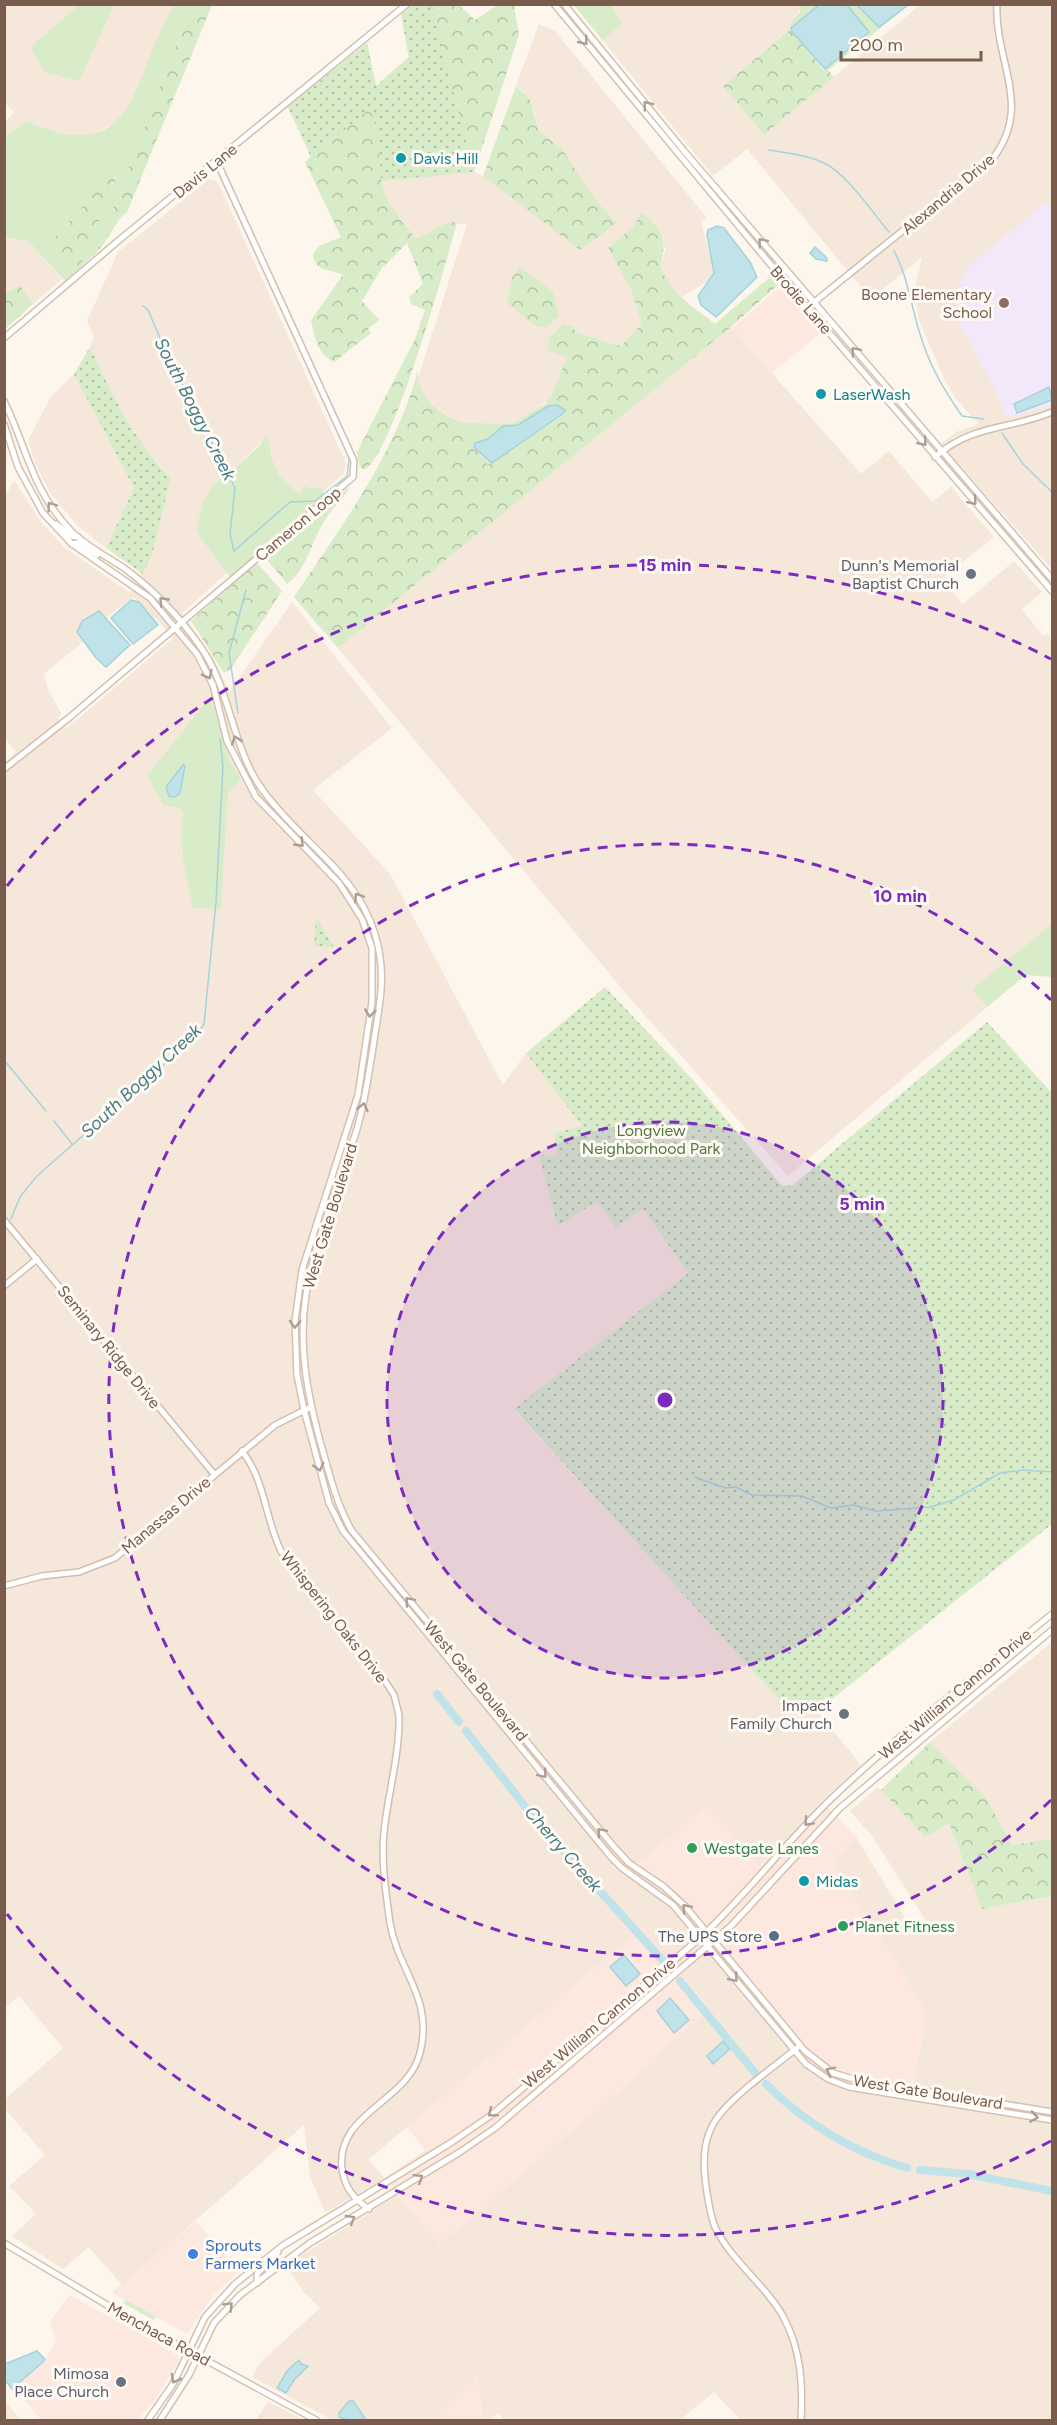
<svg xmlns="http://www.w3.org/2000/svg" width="1057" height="2425" font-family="Figtree,sans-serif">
  <defs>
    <pattern id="forest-crowns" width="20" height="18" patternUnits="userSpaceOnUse" patternTransform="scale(1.5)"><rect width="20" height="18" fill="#d8ecc9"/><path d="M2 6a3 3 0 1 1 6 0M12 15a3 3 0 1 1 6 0" fill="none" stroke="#b4c2a5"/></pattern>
    <pattern id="park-dots" width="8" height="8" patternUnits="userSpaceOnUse" patternTransform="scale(1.5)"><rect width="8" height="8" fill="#d8ecc9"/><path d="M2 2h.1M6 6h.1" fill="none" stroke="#b4c2a5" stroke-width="1.8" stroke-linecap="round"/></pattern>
  </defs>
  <rect width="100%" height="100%" fill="#fdf6ec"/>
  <!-- residential -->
  <g fill="#f5e8da" fill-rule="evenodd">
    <polygon points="4,5 175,5 130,103 116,122 93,134 79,136 47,130 26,121 5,138 5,122 14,112 5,103"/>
    <polygon points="574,5 801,5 790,30 724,86 764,135 920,5 1052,5 1052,569 941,444 956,432 979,424 956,399 945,381 919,320 914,291 922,257 871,299 747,149 713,176"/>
    <polygon points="539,24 555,31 706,217 701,222 714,271 708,281 682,297 666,280 660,266 666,249 642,213 633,227 608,248 632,292 643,324 621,346 578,333 551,397 526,418 512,424 471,425 457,421 437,409 422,393 417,381 467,224 446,223 416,239 388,202 381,181 474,172 486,177 580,250 617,222 595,199 562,149 539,131 534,111 523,91 516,86"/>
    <path d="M209 179 216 181 222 191 346 463 344 473 323 492 320 486 301 494 287 485 276 473 267 436 233 470 219 446 210 452 224 475 216 481 196 532 227 573 182 613 217 664 229 692 292 602 392 728 313 790 390 874 503 1085 526 1053 582 1126 558 1156 540 1155 559 1227 597 1201 643 1209 688 1273 514 1410 792 1714 806 1703 817 1711 861 1765 823 1800 759 1866 637 1864 663 1880 682 1897 807 2048 821 2061 849 2074 913 2085 924 2027 923 2005 832 1862 856 1837 914 1932 928 1924 872 1836 850 1811 878 1787 925 1836 949 1822 982 1909 1052 1896V2420H741L714 2392 680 2420H503L499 2413 489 2420H483L477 2376 432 2420H332L252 2377 261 2362 320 2308 302 2290 286 2265 398 2195 439 2244 657 2058 655 2056 710 2009 641 1929 368 2160 385 2178 325 2213 310 2176 304 2125 122 2285 89 2247 63 2269 12 2236 36 2214 9 2186 45 2155 5 2109V2099L63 2048 19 1996 4 2009V763L16 752 4 738 5 497 14 480 42 523 64 547 130 593 152 555 171 478 143 446 111 392 90 347 94 337 87 321 118 252ZM133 597 163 626 172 639 66 729 58 718 62 714 49 692 44 674 108 621 106 618Z"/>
    <polygon points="10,236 28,241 62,279 33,304 20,285 5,294 5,237"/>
    <polygon points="731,327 861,474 889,451 932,502 951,487 994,537 941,579 963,604 1014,561 1042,592 1022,609 1043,636 1047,633 1052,640 1052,924 973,989 987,1007 788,1176 634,1003 338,648"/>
    <polygon points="74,374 134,488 106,548 78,526 50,493 35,463 28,440 51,397"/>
    <polygon points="1052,1642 1052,1839 1012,1845 987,1799 930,1742"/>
    <polygon points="4,2401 5,2401 21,2420 5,2420"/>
    <polygon points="268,2402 283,2409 304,2420 256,2420"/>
  </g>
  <!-- commercial -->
  <g fill="#fde8e0">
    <polygon points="780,286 821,333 772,373 732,328"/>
    <polygon points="821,1801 856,1837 832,1862 923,2005 924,2027 913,2085 849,2074 821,2061 807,2048 682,1897 663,1880 637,1864 707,1805 759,1866"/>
    <polygon points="641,1928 710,2009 655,2056 657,2059 439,2245 385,2178 425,2150 407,2127"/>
    <polygon points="196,2221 239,2271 211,2298 187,2334 112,2293"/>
    <polygon points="70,2295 178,2355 179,2360 156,2399 137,2420 41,2420 15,2388 44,2362 56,2341 50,2321"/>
    <polygon points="477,2376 483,2420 432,2420"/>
  </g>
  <!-- education -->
  <polygon fill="#f3e8fa" points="1047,201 1052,211 1052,405 1006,418 993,385 960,325 956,311 956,294 961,278 971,264"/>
  <!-- grass -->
  <g fill="#d8ecc9" fill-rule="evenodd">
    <polygon points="79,5 114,5 79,81 45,72 31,50 35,43"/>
    <path d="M175 5H195L184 25 96 253 65 281 28 241 5 237 4 138 26 121C141 172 130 73 175 5ZM115 176 116 180 79 265Z"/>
    <polygon points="574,5 611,5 622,24 603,40"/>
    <polygon points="799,5 909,5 827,71 790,30 791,22 800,12"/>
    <polygon points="550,401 568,408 568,411 492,464 487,464 469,441 465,423 512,424"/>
    <path d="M267 435C274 465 273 477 301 494L304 486 313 489 320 486 326 497 230 577 196 532C201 509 204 490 224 475L210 452 219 446 233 470 259 446Z"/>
    <polygon points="210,697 230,761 241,779 228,793 221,909 193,908 183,860 181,825 184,812 178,807 164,806 147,776"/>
    <polygon points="1052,924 1052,977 1026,975 987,1007 972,989"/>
    <polygon points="126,2300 156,2317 154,2320 123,2303"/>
  </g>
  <!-- forest -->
  <g fill="url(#forest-crowns)">
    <path d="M195 5H212L127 212C113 223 110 239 96 253L184 25Z"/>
    <path d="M413 5H459L475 20 498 5H514L519 35 474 172 381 181 388 202 416 239 446 223 457 222C447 260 392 458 364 470L360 467 357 452 415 339 425 310 411 304 409 297 423 284 407 243 382 268 362 301 379 320 368 329 371 333 334 362C317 354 315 337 311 320L343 275C331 269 314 272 313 254L319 246 341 237 305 162 311 156 288 107 367 43 376 86 409 57 401 14Z"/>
    <polygon points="790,30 824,70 829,71 834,77 764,135 723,86"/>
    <polygon points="516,86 529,98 539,131 562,149 595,199 617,223 580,250 483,176"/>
    <polygon points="111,175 116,180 83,260 79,265 69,267 49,244"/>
    <path d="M642 212C662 229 668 241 660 266 670 292 693 307 715 324L771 276 779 284 731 327 338 648 294 597C344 522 393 458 418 371 416 396 441 417 465 423L469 441 487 464H492L565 414 568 408 545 402 551 397 567 357 547 350 549 338 563 324 571 326 578 333 621 346 642 324 632 292 608 248 633 227Z"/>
    <polygon points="520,267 553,292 559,316 545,328 536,326 507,303 512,277"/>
    <polygon points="20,285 33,304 5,329 5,294"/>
    <path d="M350 486C345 498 332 508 325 520 312 539 307 570 287 584L267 560 268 553Z"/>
    <polygon points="258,564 282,591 230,670 224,673 191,621 253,566"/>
    <polygon points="930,1742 987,1799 1012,1845 1052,1839 1052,1896 982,1909 949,1823 925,1837 881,1790"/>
  </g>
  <!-- park -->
  <g fill="url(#park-dots)">
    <polygon points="413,5 431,5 474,172 381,181 379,134 370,109 311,157 288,107 367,43 376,86 409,57 401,14"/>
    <path d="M90 347C112 394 134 441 171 478L152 555 143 574 106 548 134 488 74 374Z"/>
    <polygon points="316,917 334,947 314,946"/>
    <polygon points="605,987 693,1080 782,1186 793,1185 987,1022 1052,1093 1052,1524 817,1711 806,1703 792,1714 514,1409 688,1273 643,1209 616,1227 597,1201 558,1227 539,1155 558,1156 554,1133 582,1126 526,1053"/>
  </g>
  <!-- water -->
  <g fill="#bfe3e8" stroke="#a5d3da" stroke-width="1.5">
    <polygon points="847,5 869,32 825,69 792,32 791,28 819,5"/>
    <polygon points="857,5 908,5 879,27"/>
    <polygon points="717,226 724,228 750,262 757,277 716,317 701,305 698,296 714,273 707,235 708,230"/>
    <polygon points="815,247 827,258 827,261 816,259 810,253"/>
    <polygon points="1049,387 1052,400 1017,413 1014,404"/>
    <polygon points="557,405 565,410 564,413 492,463 474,447 475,443 488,439 503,426 518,425 548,406"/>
    <polygon points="131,600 139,602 158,625 133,644 111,618"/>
    <polygon points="99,611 130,645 106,667 96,658 77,632 82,621"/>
    <polygon points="183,765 185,766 180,793 175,797 169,796 166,787"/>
    <polygon points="624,1955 640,1974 626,1986 610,1967"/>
    <polygon points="670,1998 689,2020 674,2033 657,2011"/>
    <polygon points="723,2041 730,2049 713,2064 707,2056"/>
    <polygon points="37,2351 45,2359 43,2362 12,2389 5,2380 5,2364"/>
    <polygon points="299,2360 301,2364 308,2366 294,2380 286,2393 277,2388 287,2371"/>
    <polygon points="349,2401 353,2401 366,2420 348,2420 339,2417 339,2413"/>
  </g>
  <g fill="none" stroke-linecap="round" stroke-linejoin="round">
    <!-- stream -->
    <g stroke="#a5d3da" stroke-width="1.5">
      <path d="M769 150C788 153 807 155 824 163 847 174 872 212 889 232"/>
      <path d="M894 251C908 277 911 306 920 334 929 365 944 390 962 416L984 419"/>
      <polyline points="143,306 148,310 166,352 235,488 230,534 234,551 290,502 315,501 347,476 349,459"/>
      <polyline points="1002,433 1023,464 1052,492"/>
      <polyline points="238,713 229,653 246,590"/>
      <polyline points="4,1060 46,1111"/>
      <polyline points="54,1121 72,1144"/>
      <polyline points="11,1219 20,1197 37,1176 197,1035 204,1024 216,902 223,766 220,739"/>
      <polyline points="695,1477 725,1488 736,1487 752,1495 802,1496 831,1508 854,1505 876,1511 930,1507 954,1500 1000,1473 1024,1470 1052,1472"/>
    </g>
    <!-- river -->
    <g stroke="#bfe3e8" stroke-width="8">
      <polyline points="437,1694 459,1722"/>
      <polyline points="466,1731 534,1818 664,1962"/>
      <polyline points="680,1981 756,2074"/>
      <path d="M766 2084C807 2125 852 2152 907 2168"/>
      <polyline points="920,2170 968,2174 1052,2191"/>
    </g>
    <!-- tertiary casing -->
    <g stroke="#d1beb0" stroke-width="8">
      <g id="tertiary">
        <path d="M807 308 994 157C1033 104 994 61 997 4"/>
        <polyline points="4,338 118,241 407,4"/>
        <path d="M935 457C972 424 1009 430 1052 412"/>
        <polyline points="4,769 70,717 353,477 354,461 217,162"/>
        <polyline points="4,1220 214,1474"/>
        <polyline points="4,1286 37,1259"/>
        <path d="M242 1451C266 1482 265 1520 282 1553L387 1684 394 1695 399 1715C400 1754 388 1793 384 1832 381 1861 386 1894 390 1923 398 1971 434 1998 420 2053 408 2102 335 2113 342 2169 345 2188 353 2198 369 2209"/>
        <polyline points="4,1586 42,1576 79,1572 115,1558 275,1425 311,1407"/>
        <path d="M797 2048C774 2067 730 2097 715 2121 704 2139 703 2157 705 2178 707 2194 709 2212 715 2227 731 2261 766 2285 784 2318 801 2351 803 2384 801 2420"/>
      </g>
    </g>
    <!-- secondary casing -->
    <g stroke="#d6c0b0" stroke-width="8">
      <g id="secondary">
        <polyline points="554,4 781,277 1052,591"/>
        <polyline points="564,4 684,151 1052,579"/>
        <path d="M4 401C28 450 31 489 71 531 86 546 106 556 124 568 154 590 179 616 200 646 232 691 231 748 264 792 307 850 369 879 380 957 384 983 379 1009 375 1034 370 1066 366 1098 357 1129 340 1184 315 1237 306 1295 298 1345 307 1392 320 1441 329 1472 336 1504 352 1531L615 1848 629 1863 663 1886 685 1906 805 2051 833 2073 857 2080 1052 2112"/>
        <polyline points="4,424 18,467 43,513 72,544 150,598 197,654 213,685 227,741 256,797 339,883 362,919 372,948 372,1002 358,1095 302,1270 295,1321 297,1375 304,1410 329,1503 343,1531 611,1857 622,1868 673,1905 806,2064 828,2079 849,2087 1052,2120"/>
        <polyline points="56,524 71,536 78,537"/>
        <polyline points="72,544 78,543 97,555"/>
        <polyline points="4,2243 132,2320 316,2420"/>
        <polyline points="257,2283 257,2274 278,2252"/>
        <path d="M148 2420 173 2384 205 2317 235 2284 282 2246 452 2142 490 2116 700 1938C747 1894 786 1842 832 1798 901 1732 978 1674 1052 1614"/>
        <polyline points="160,2420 189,2375 214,2323 240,2295 310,2243 460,2152 495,2128 732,1925 840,1808 1052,1630"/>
      </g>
    </g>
    <!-- tertiary -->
    <use href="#tertiary" stroke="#fff" stroke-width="5"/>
    <!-- secondary -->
    <use href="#secondary" stroke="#fff" stroke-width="5"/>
  </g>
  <!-- one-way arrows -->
  <defs><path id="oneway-chevron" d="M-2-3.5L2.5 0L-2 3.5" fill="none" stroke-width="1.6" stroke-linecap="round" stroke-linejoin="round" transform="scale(1.5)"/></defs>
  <g stroke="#af9d94">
    <use href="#oneway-chevron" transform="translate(584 41) rotate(51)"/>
    <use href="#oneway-chevron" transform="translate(647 105) rotate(-129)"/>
    <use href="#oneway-chevron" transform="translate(762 242) rotate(-130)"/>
    <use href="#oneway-chevron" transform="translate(855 351) rotate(-130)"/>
    <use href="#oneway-chevron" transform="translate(923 442) rotate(50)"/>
    <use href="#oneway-chevron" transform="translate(973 501) rotate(49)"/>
    <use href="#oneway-chevron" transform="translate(51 506) rotate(-126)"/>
    <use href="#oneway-chevron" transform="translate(163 601) rotate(-134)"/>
    <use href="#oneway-chevron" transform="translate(208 675) rotate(64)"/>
    <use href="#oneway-chevron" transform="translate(236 740) rotate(-109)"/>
    <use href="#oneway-chevron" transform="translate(300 843) rotate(46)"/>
    <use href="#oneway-chevron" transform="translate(358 897) rotate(-123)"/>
    <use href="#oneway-chevron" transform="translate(370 1013) rotate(98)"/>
    <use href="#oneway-chevron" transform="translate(363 1107) rotate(-77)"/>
    <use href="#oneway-chevron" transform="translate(295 1324) rotate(93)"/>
    <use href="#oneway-chevron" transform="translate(319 1467) rotate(75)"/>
    <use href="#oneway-chevron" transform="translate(409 1601) rotate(-130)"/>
    <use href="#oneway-chevron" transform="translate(543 1774) rotate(50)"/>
    <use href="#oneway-chevron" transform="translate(808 1822) rotate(133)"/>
    <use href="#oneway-chevron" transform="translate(601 1832) rotate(-130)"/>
    <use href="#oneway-chevron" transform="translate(686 1908) rotate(-131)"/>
    <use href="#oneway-chevron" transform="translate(734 1978) rotate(50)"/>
    <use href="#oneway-chevron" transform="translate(830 2071) rotate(-153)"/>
    <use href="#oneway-chevron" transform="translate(492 2113) rotate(141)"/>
    <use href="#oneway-chevron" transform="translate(1034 2117) rotate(9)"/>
    <use href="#oneway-chevron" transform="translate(419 2178) rotate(-32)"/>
    <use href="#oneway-chevron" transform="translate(351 2219) rotate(-30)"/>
    <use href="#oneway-chevron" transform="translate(229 2306) rotate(-45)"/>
    <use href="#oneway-chevron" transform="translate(175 2379) rotate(118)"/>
  </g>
  <!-- distance rings -->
  <circle cx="665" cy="1400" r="278" fill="#7b2cbf" fill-opacity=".12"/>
  <g fill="none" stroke="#7b2cbf" stroke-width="3" stroke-dasharray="10 8">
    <circle cx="665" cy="1400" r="278"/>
    <path d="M1051 1800A556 556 0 1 1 1051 1000"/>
    <path d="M1051 2141A835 835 0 0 1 7 1914M7 886A835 835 0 0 1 1051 659"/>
  </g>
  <!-- markers -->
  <g fill="#0f9aa8" stroke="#fffaf3" stroke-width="2">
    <circle cx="401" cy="158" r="6"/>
    <circle cx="821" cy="394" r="6"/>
    <circle cx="804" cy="1881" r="6"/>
  </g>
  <circle fill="#8d6e63" stroke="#fffaf3" stroke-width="2" cx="1004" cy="303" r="6"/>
  <g fill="#6b7280" stroke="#fffaf3" stroke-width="2">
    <circle cx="971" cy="574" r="6"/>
    <circle cx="844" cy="1714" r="6"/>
    <circle cx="121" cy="2382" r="6"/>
  </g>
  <g fill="#2e9e5b" stroke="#fffaf3" stroke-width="2">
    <circle cx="692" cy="1848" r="6"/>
    <circle cx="843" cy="1926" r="6"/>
  </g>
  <circle fill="#5c6f8a" stroke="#fffaf3" stroke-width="2" cx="774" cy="1936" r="6"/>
  <circle fill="#3f7fe0" stroke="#fffaf3" stroke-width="2" cx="193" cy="2254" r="6"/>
  <g text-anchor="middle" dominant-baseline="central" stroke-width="6" stroke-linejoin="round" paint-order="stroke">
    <!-- culture labels -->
    <g font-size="16" fill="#0d838f" stroke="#fffaf3" text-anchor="start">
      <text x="413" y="158">Davis Hill</text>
      <text x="833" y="394">LaserWash</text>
      <text x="816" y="1881">Midas</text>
    </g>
    <!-- street labels -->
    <g font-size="16" fill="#7a5c4d" stroke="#fffaf3">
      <text transform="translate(205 171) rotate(-39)">Davis Lane</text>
      <text transform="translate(948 194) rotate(-40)">Alexandria Drive</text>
      <text transform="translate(801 300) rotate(49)">Brodie Lane</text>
      <text transform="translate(298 524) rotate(-40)">Cameron Loop</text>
      <text transform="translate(330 1216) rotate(-73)">West Gate Boulevard</text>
      <text transform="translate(109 1347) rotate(51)">Seminary Ridge Drive</text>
      <text transform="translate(166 1515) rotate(-40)">Manassas Drive</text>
      <text transform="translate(334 1617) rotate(52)">Whispering Oaks Drive</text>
      <text transform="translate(476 1681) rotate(50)">West Gate Boulevard</text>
      <text transform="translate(955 1694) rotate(-40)">West William Cannon Drive</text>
      <text transform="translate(599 2023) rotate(-40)">West William Cannon Drive</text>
      <text transform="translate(928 2092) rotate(9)">West Gate Boulevard</text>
      <text transform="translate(159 2334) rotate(29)">Menchaca Road</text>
    </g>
    <!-- education labels -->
    <g font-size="16" fill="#785e54" stroke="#fffaf3" text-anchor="end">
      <text x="992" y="294">Boone Elementary<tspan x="992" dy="18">School</tspan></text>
    </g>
    <!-- worship labels -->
    <g font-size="16" fill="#5b616d" stroke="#fffaf3" text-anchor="end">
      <text x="959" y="565">Dunn's Memorial<tspan x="959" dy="18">Baptist Church</tspan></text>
      <text x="832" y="1705">Impact<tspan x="832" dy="18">Family Church</tspan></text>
      <text x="109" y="2373">Mimosa<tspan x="109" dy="18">Place Church</tspan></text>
    </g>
    <!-- park labels -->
    <g font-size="16" fill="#537a41" stroke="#fffaf3">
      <text x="651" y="1130">Longview<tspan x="651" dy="18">Neighborhood Park</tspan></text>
    </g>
    <!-- leisure labels -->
    <g font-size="16" fill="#27864d" stroke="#fffaf3" text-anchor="start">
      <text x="704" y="1848">Westgate Lanes</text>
      <text x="855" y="1926">Planet Fitness</text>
    </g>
    <!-- service labels -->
    <g font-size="16" fill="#4e5e75" stroke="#fffaf3" text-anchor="end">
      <text x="762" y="1936">The UPS Store</text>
    </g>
    <!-- shop labels -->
    <g font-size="16" fill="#366cbe" stroke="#fffaf3" text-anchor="start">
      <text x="205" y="2245">Sprouts<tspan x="205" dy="18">Farmers Market</tspan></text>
    </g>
    <!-- water labels -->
    <g font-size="18" font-style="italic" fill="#437c86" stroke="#fffaf3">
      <text transform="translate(195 409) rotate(63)">South Boggy Creek</text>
      <text transform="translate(141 1081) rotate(-43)">South Boggy Creek</text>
      <text transform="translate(563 1849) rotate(49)">Cherry Creek</text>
    </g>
  </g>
  <circle cx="665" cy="1400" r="9" fill="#7b2cbf" stroke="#fffaf3" stroke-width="3"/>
  <g font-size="18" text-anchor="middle" font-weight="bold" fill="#7b2cbf" stroke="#fffaf3" stroke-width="6" stroke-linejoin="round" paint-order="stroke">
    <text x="665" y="571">15 min</text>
    <text x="900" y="902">10 min</text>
    <text x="862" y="1210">5 min</text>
  </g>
  <!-- border -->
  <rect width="1057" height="2425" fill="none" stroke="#7a5c4d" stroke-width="12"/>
  <!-- scale -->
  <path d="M841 51v9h140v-9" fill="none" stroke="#7a5c4d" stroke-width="3"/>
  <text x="850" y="51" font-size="18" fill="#7a5c4d" stroke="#fffaf3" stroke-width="4.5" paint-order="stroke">200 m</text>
</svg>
